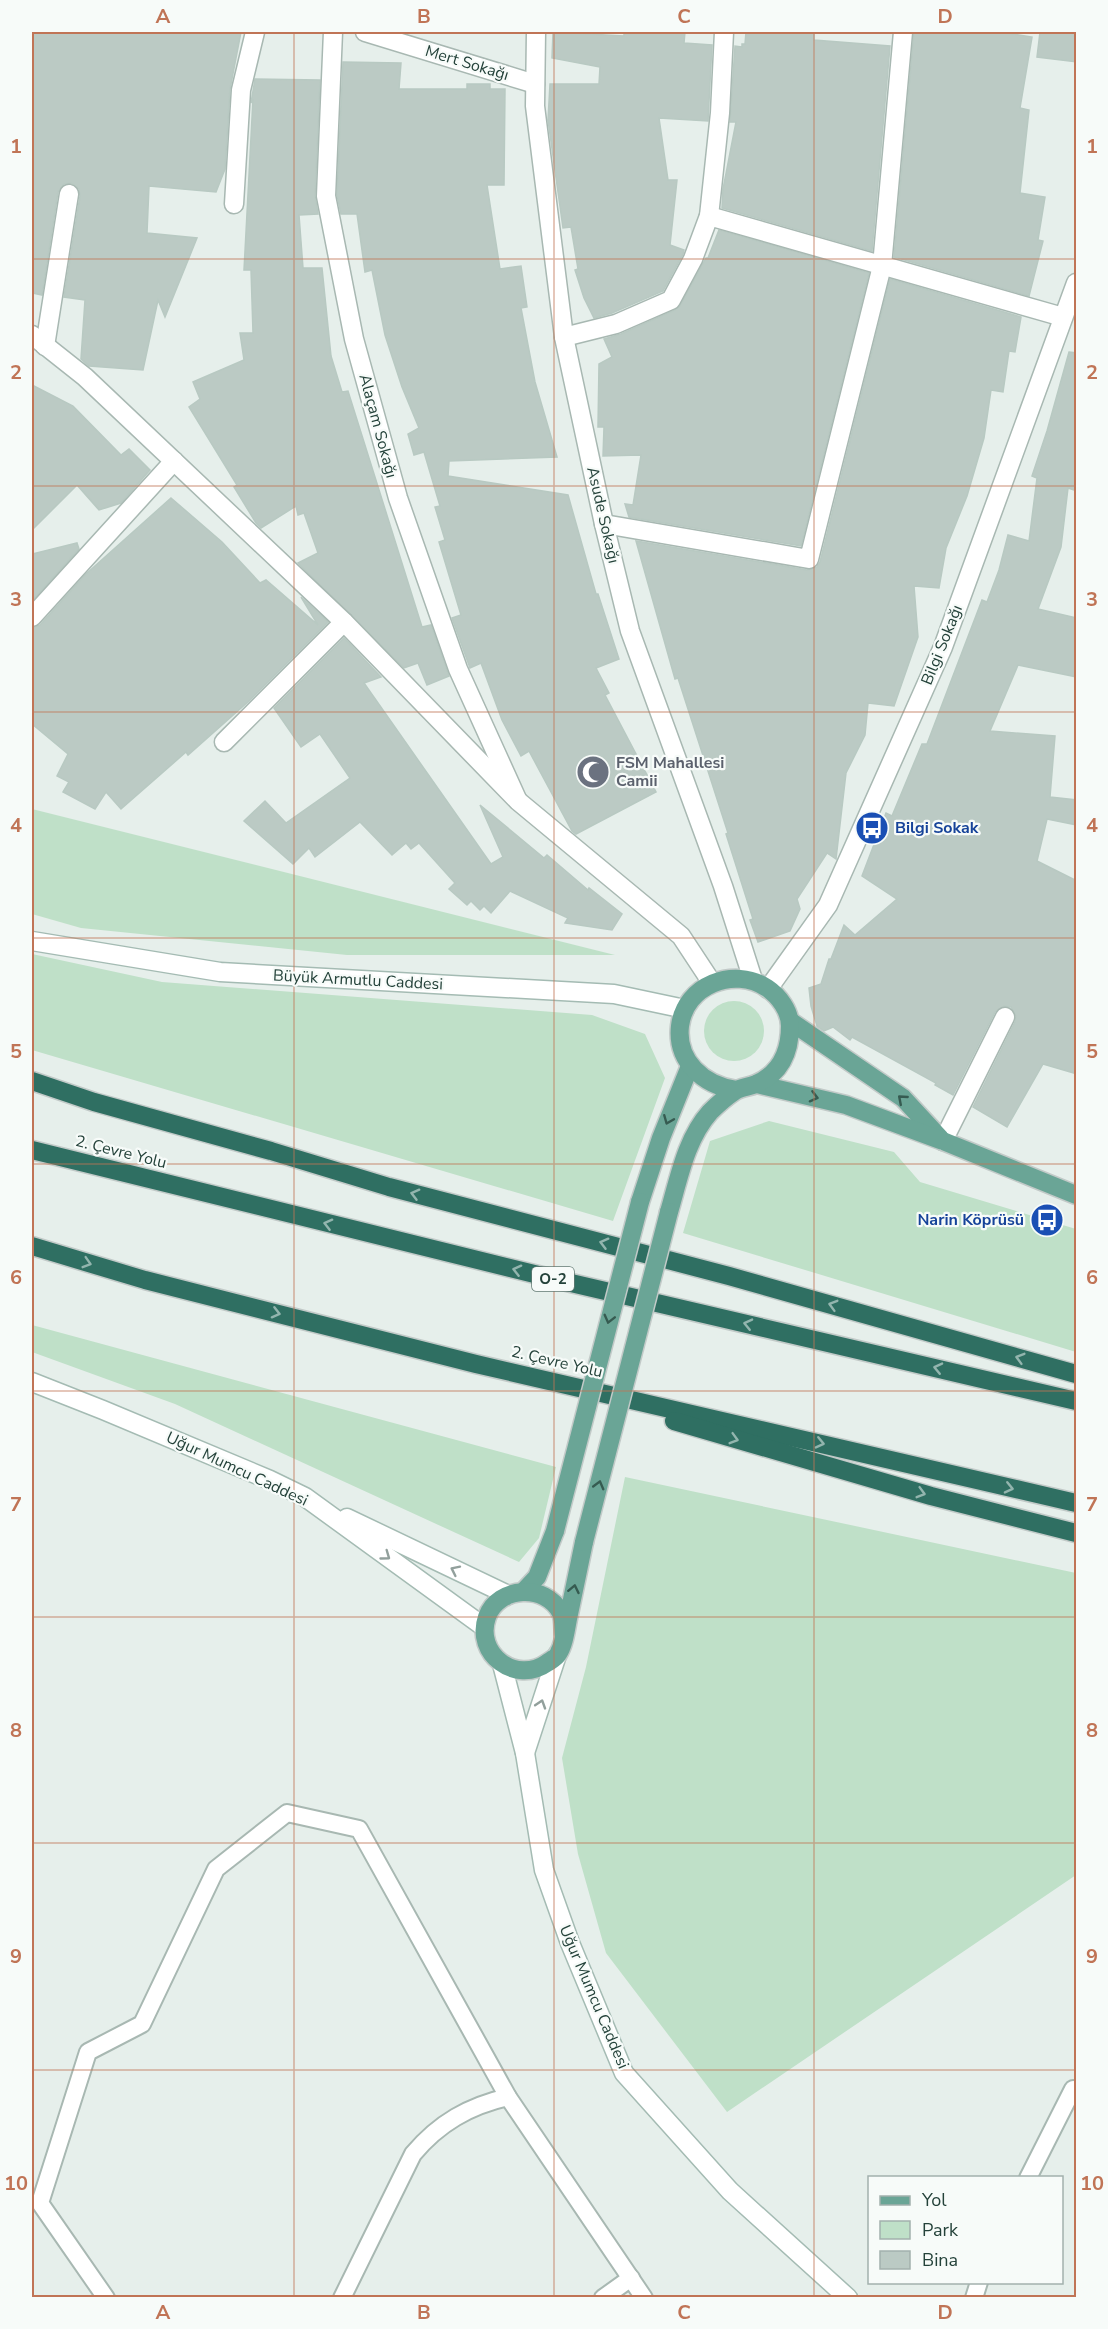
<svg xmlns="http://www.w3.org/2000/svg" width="1108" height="2329" font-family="'Nunito Sans',sans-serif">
  <rect width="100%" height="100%" fill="#e6efeb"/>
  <!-- green -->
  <g fill="#bfe0c8">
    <polygon points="32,809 615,955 347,955 81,928 32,914"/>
    <polygon points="32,954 162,982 592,1015 645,1034 665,1078 613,1221 32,1050"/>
    <circle cx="734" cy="1031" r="30"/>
    <polygon points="769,1121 894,1152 920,1182 1076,1229 1076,1352 683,1233 710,1141"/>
    <polygon points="32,1325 556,1467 539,1538 519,1562 175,1404 32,1352"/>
    <polygon points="625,1477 1076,1573 1076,1875 727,2112 606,1953 578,1854 562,1758 586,1667"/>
  </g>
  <!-- building -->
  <g fill="#bbcac4" stroke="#b8c9c2" stroke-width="1.5">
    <polygon points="32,32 241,32 230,89 225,169 216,192 149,186 147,233 197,238 165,317 158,300 143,370 89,366 81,359 85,300 64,297 80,196 79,189 71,183 64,184 58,192 42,295 32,293"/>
    <polygon points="553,32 624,36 624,32 685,32 684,43 712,45 708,121 659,118 668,180 677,180 670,245 684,250 683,254 663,291 612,313 594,318 584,298 575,270 578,269 571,227 563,228 548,120 550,84 599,84 600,67 552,58"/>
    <polygon points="746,32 814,32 814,40 890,46 872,251 722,208 723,189 736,122 730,122 735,46 742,47 742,44 745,44"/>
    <polygon points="914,32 1000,32 1032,37 1020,108 1029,110 1020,193 1045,197 1038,240 1043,241 1029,296 894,257"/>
    <polygon points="1040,32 1077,32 1077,62 1037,57"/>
    <polygon points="343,62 401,63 399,89 467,89 467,84 490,84 490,89 505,89 504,185 487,185 500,269 521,266 527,307 521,308 535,382 557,457 449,461 448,476 568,495 596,594 598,594 619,659 596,668 609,693 605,695 656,792 576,834 572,831 529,751 521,756 502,720 481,663 470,668 452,618 461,615 439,542 445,540 435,507 440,506 424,452 414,455 408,434 419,428 402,387 385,335 372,270 365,272 357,214 341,214 337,195"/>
    <polygon points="255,79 320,80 315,196 318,214 299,215 303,268 322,268 331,356 342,392 348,391 422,627 431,625 449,676 427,685 418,663 404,668 298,563 318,553 304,513 298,515 296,506 261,528 256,523 234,487 237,485 189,407 200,399 193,382 244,360 240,333 253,333 251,270 244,270 253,99 251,103"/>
    <polygon points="719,230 869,273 801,546 629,517 625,504 633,505 641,455 603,456 604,427 598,427 599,364 612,357 604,339 621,334 675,310 680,306 706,258 708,258"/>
    <polygon points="890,279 1021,317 1015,352 1009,351 1003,392 991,390 984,438 967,496 946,548 939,588 914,586 918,637 894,706 868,703 865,735 846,773 836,859 827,853 797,899 800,909 790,931 758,942 750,920 753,919 726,834 728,833 678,678 675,679 636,541 807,570 817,567 820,562"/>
    <polygon points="1069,352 1077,353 1077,491 1068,488 1061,547 1038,609 1077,618 1077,677 1018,665 990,731 1055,736 1050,797 1077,800 1077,825 1047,819 1037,861 1077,881 1077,1074 1043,1064 1007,1127 973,1107 1015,1022 1016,1016 1011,1007 1004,1006 995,1012 953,1095 935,1085 936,1083 852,1037 850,1040 833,1027 824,1031 817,1026 811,1006 809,988 821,984 829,959 831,959 844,925 855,935 897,899 862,876 886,813 892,816 922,744 927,744 982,600 987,602 999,570 1008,535 1029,541 1037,478 1032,476 1047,431"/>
    <polygon points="32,385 73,406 121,455 129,449 150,470 121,503 99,510 77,485 32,530"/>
    <polygon points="171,498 222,542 260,583 266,580 318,625 301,597 328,622 249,701 188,755 186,752 121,809 106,792 95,809 63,792 69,782 57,776 68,754 32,724 32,628 40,625 86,574"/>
    <polygon points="77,543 79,549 32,601 32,554"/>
    <polygon points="344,638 381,677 364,683 491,864 503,857 480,805 544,858 547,855 588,890 589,888 622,914 612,930 565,923 568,918 510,891 491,913 484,906 480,910 471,901 467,905 449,889 455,883 419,843 411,849 406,843 392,855 360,822 315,857 309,848 293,864 244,821 265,801 286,823 350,778 320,734 301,747 274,708"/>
  </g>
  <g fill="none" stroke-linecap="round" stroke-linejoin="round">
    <!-- service casing -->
    <g stroke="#a8b8b2" stroke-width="20">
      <g id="service">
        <polyline points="1028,2178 1073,2089 1076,2093"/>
        <polyline points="106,2298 40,2203 88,2052 142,2024 216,1869 287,1813 359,1829 508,2097 644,2298"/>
        <path d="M342 2298 413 2154C439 2123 469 2106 508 2097"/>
        <polyline points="603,2298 631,2278"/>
        <polyline points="974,2298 979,2282"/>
      </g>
    </g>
    <!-- minor casing -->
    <g stroke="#a8b8b2" stroke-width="21">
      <g id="minor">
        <polyline points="333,32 326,196 354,339 398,498 458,669 517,799"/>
        <polyline points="365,32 535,84"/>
        <polyline points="536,32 535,106 564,337 604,524 630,631 723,886 753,980"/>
        <polyline points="234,204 241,90 255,32"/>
        <polyline points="709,216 1063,317"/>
        <polyline points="564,337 616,324 671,300 693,259 709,216 720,113 724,32"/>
        <polyline points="45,346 69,194"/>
        <polyline points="604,524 809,559 882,266 903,32"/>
        <polyline points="32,617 174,461"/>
        <polyline points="224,742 344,622"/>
        <polyline points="943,1141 1005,1017"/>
      </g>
    </g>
    <!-- tertiary casing -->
    <g stroke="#a8b8b2" stroke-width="21">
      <g id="tertiary">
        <polyline points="32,335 85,377 344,622 518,801 681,936 712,983"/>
        <polyline points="768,989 828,905 943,647 1076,283"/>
      </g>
    </g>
    <!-- secondary casing -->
    <g stroke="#a4bbb3" stroke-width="21">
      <g id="secondary">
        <polyline points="32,941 220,972 614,994 685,1009"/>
        <polyline points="32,1382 103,1410 270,1480 305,1497 484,1627"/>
        <polyline points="347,1518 508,1595"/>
        <polyline points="502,1664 525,1753 544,1870 570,1943 624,2073 730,2191 848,2298"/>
        <polyline points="525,1753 557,1655"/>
      </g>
    </g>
    <!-- primary casing -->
    <g stroke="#c2cac8" stroke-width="21">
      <g id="primary">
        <polyline points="790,1021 903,1098 940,1138"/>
        <polyline points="757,1084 846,1105 943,1141 1076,1195"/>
        <polyline points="640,1202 661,1138 690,1066"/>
        <path d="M669 1212C679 1178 686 1139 710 1112 717 1105 726 1097 735 1091 741 1087 749 1087 756 1084 781 1073 790 1051 790 1026 790 1011 779 996 767 988 734 966 685 985 680 1026 676 1061 703 1085 736 1090"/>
        <polyline points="524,1591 537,1577 555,1531"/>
        <path d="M564 1636C563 1629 564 1619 561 1613 546 1583 498 1586 487 1617 474 1654 516 1685 547 1663 551 1660 556 1658 558 1654 565 1643 566 1627 569 1614 574 1590 579 1566 584 1542"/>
      </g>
    </g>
    <!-- motorway casing -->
    <g stroke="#c2cac8" stroke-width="21">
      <g id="motorway">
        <polyline points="32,1081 94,1102 271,1151 389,1187 729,1276 1076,1374"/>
        <polyline points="32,1150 571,1283 1076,1401"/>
        <polyline points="32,1246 145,1280 476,1364 1076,1503"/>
        <polyline points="674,1421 931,1496 1076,1533"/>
      </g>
    </g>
    <!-- service -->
    <use href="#service" stroke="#fff" stroke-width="16"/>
    <!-- minor -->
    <use href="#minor" stroke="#fff" stroke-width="18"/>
    <!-- tertiary -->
    <use href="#tertiary" stroke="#fff" stroke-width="18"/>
    <!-- secondary -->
    <use href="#secondary" stroke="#fff" stroke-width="18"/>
    <!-- primary -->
    <use href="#primary" stroke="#6aa596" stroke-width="18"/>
    <!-- motorway -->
    <use href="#motorway" stroke="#2f6f62" stroke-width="18"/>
    <!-- primary-bridge casing -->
    <g stroke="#c2cac8" stroke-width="21" stroke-linecap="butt">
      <g id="primary-bridge">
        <polyline points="555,1531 640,1202"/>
        <polyline points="584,1542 669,1212"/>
      </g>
    </g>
    <!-- primary-bridge -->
    <use href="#primary-bridge" stroke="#6aa596" stroke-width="18"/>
  </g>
  <!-- one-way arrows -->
  <defs><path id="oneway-chevron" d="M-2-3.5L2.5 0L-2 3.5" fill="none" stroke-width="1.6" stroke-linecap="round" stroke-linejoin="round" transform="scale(1.5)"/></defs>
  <g stroke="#365b51">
    <use href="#oneway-chevron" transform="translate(814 1097) rotate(14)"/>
    <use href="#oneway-chevron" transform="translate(902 1099) rotate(-139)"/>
    <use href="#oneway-chevron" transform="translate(668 1120) rotate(112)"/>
    <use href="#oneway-chevron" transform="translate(609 1319) rotate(104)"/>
    <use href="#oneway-chevron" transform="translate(599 1485) rotate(-75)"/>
    <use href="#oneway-chevron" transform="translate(574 1589) rotate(-78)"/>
  </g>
  <g stroke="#93b5ae">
    <use href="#oneway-chevron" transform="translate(415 1194) rotate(-165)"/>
    <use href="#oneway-chevron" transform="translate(328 1224) rotate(-166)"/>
    <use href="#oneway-chevron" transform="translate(604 1243) rotate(-165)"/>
    <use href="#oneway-chevron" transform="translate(87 1263) rotate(17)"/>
    <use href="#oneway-chevron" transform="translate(517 1270) rotate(-166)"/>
    <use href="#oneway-chevron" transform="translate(833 1305) rotate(-164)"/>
    <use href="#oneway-chevron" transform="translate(276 1313) rotate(14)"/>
    <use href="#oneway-chevron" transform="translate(748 1324) rotate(-167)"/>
    <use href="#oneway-chevron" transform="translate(1020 1358) rotate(-164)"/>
    <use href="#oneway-chevron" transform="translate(938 1368) rotate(-167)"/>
    <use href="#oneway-chevron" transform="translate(734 1439) rotate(16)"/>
    <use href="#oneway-chevron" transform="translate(820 1443) rotate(13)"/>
    <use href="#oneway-chevron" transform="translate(1009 1488) rotate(13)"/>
    <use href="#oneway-chevron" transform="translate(921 1493) rotate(16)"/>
  </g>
  <g stroke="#92a09c">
    <use href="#oneway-chevron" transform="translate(386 1556) rotate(36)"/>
    <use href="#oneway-chevron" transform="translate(455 1570) rotate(-154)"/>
    <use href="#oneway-chevron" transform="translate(541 1704) rotate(-72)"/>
  </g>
  <!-- grid -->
  <path fill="none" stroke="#c07456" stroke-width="1.5" stroke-opacity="0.55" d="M294 32V2298M554 32V2298M814 32V2298M32 259H1076M32 486H1076M32 712H1076M32 938H1076M32 1164H1076M32 1391H1076M32 1617H1076M32 1843H1076M32 2070H1076"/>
  <!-- icons -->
  <defs>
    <g id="mosque-disc" transform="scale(1.725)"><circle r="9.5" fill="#6b7280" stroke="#f7fbf9"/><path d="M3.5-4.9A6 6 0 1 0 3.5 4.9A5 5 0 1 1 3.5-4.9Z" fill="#fff"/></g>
    <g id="bus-disc" transform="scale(1.725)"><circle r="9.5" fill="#1a4fb4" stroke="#f7fbf9"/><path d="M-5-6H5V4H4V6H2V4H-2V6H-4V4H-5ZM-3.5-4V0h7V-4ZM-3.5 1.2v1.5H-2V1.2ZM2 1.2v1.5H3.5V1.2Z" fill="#fff"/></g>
  </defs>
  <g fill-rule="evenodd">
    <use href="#mosque-disc" x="593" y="772"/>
    <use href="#bus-disc" x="872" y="828"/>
    <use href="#bus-disc" x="1047" y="1220"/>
  </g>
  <g text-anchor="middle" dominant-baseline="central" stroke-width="4.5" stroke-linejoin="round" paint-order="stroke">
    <!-- shield labels -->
    <rect fill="#f7fbf9" stroke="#637a73" stroke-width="1.5" x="532" y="1267" width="42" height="24" rx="4.5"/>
    <g font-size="15" font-weight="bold" fill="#24423a">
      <text x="553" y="1279">O-2</text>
    </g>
    <!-- street labels -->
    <g font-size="16" fill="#24423a" stroke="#f7fbf9">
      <text transform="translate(467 63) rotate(17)">Mert Sokağı</text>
      <text transform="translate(378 426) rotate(75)">Alaçam Sokağı</text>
      <text transform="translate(603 515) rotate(77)">Asude Sokağı</text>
      <text transform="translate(942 645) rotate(-68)">Bilgi Sokağı</text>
      <text transform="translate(358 980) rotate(3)">Büyük Armutlu Caddesi</text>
      <text transform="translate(121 1152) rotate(14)">2. Çevre Yolu</text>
      <text transform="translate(557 1362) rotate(13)">2. Çevre Yolu</text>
      <text transform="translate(237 1469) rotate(25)">Uğur Mumcu Caddesi</text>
      <text transform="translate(594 1997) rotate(67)">Uğur Mumcu Caddesi</text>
    </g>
    <!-- worship labels -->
    <g font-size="16" font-weight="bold" fill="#5b616d" stroke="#f7fbf9" text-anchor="start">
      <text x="616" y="763">FSM Mahallesi<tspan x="616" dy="18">Camii</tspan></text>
    </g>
    <!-- transit labels -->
    <g font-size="16" font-weight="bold" fill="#164399" stroke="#f7fbf9" text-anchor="start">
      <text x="895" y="828">Bilgi Sokak</text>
      <text x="1024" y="1220" text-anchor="end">Narin Köprüsü</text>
    </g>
  </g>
  <!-- border -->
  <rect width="1108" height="2329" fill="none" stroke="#f7fbf9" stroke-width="66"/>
  <!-- legend -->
  <rect x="868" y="2176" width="195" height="108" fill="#f7fbf9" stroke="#a3b1ad" stroke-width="1.5"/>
  <rect x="880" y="2196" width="30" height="9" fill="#6aa596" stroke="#a3b1ad" stroke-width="1.5"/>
  <text x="922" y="2206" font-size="18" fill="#24423a">Yol</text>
  <rect x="880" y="2221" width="30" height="18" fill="#bfe0c8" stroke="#a3b1ad" stroke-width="1.5"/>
  <text x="922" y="2236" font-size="18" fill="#24423a">Park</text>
  <rect x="880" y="2251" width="30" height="18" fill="#bbcac4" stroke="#a3b1ad" stroke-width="1.5"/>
  <text x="922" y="2266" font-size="18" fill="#24423a">Bina</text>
  <rect x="33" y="33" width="1042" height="2263" fill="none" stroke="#c07456" stroke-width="2"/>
  <g font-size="20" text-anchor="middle" font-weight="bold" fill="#c07456">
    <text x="163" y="23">A</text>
    <text x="424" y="23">B</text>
    <text x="684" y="23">C</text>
    <text x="945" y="23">D</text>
    <text x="16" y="153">1</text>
    <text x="1092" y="153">1</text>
    <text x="16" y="379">2</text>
    <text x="1092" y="379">2</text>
    <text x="16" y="606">3</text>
    <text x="1092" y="606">3</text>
    <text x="16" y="832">4</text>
    <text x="1092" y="832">4</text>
    <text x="16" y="1058">5</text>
    <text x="1092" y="1058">5</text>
    <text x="16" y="1284">6</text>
    <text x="1092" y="1284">6</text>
    <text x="16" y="1511">7</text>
    <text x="1092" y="1511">7</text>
    <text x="16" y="1737">8</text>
    <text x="1092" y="1737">8</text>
    <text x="16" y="1963">9</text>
    <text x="1092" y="1963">9</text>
    <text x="16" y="2190">10</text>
    <text x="1092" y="2190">10</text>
    <text x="163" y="2319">A</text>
    <text x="424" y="2319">B</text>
    <text x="684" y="2319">C</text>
    <text x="945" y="2319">D</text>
  </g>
</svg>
